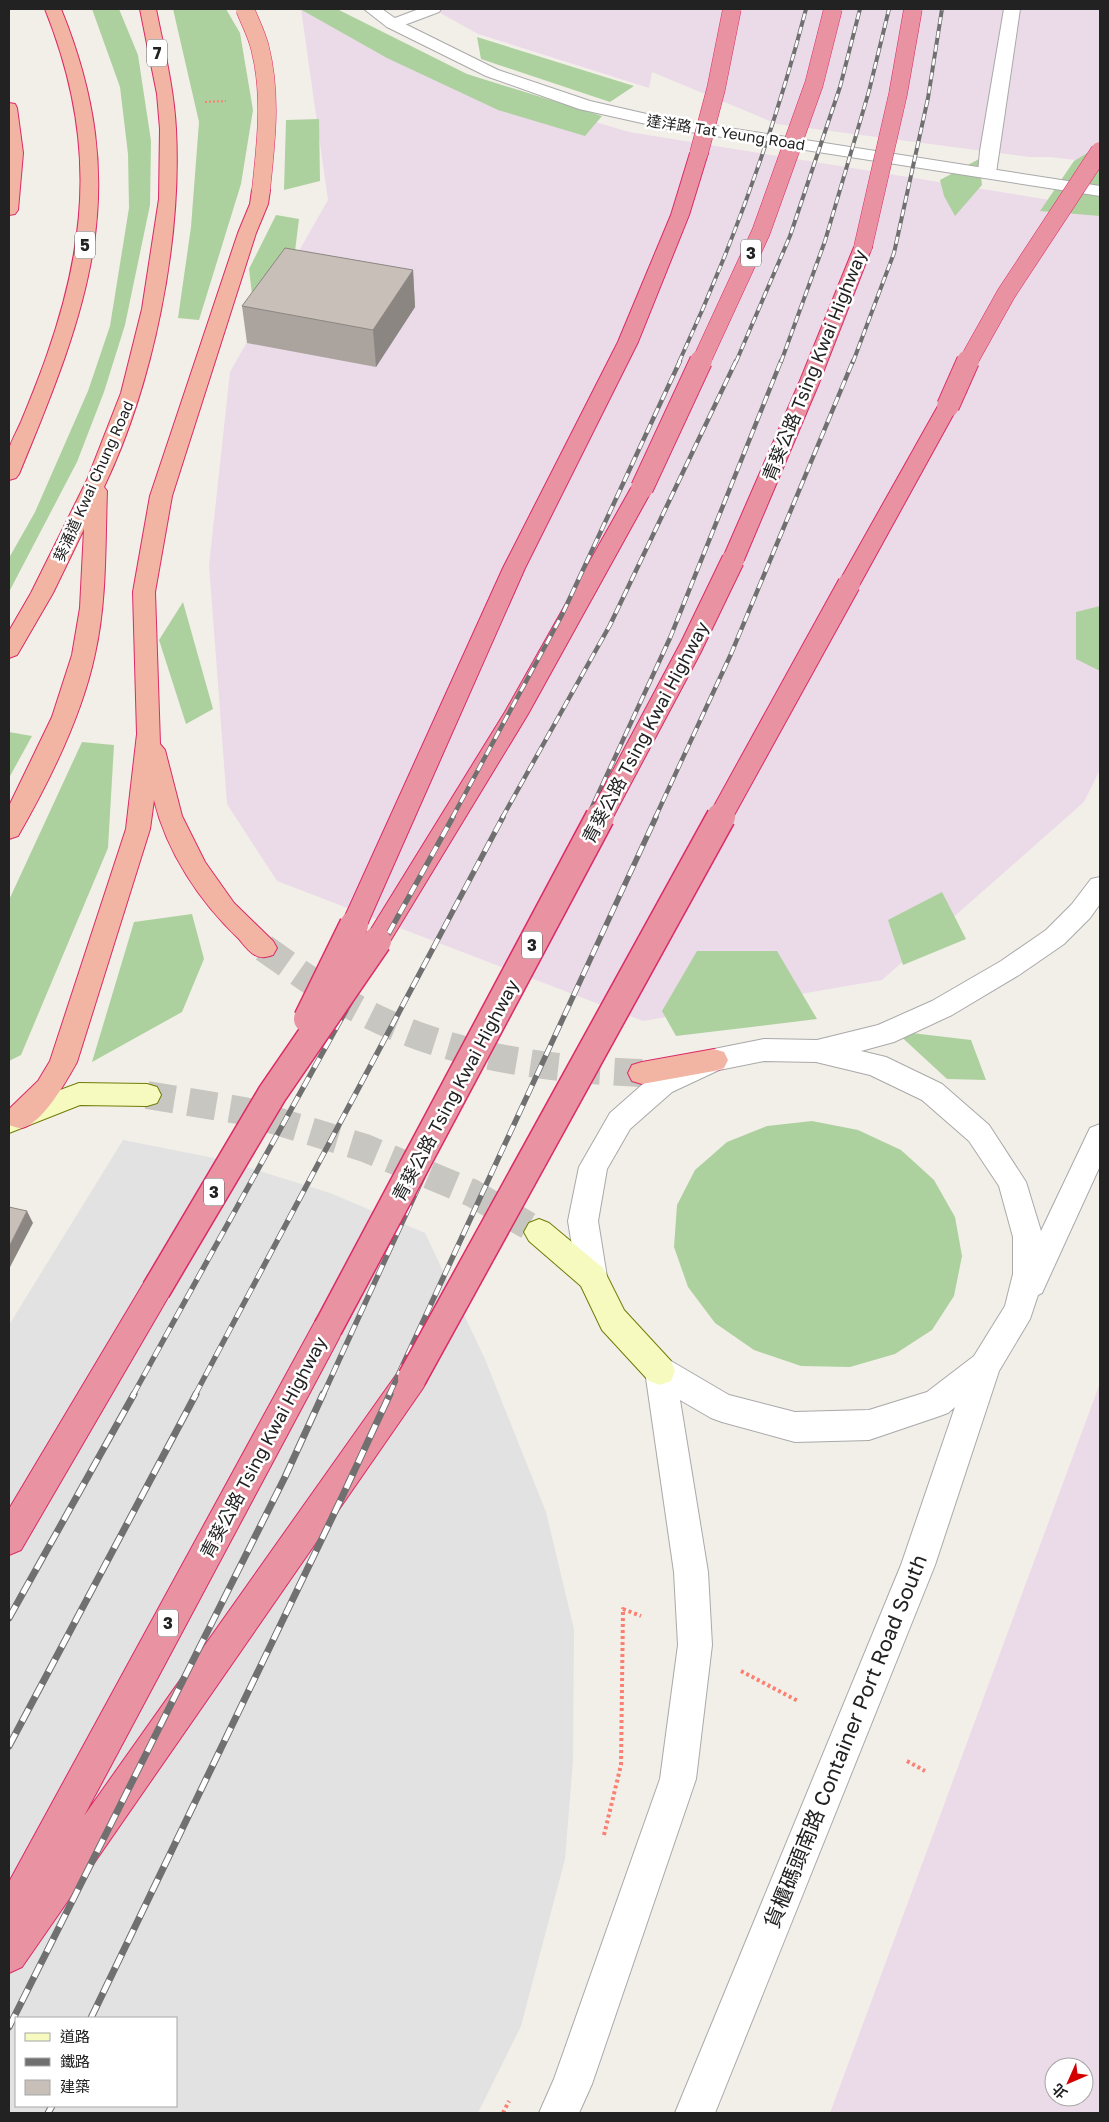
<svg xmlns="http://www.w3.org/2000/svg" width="1109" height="2122" font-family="'Golos Text','Noto Sans TC',sans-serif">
  <rect width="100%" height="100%" fill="#f2efe9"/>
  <!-- industrial -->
  <g fill="#ebdbe8" fill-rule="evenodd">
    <polygon points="301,9 477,86 629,132 1100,208 1100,770 1084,802 882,980 643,1021 277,881 227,804 209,565 230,372 328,200"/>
    <polygon points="433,9 1100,9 1100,163 1050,157 1030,157 777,124 652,72 649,88 478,34"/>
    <path d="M1100 1383V2113H830ZM1054 2067H1084V2097H1054Z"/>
  </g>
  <!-- forest -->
  <g fill="#add19e">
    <polygon points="92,9 119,9 138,55 151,141 150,205 125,325 104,392 77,462 9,592 9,558 35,512 88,391 110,326 129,208 128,154 120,87"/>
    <polygon points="173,9 226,9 240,33 253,110 241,184 199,320 178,318 191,227 199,122"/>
    <polygon points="300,9 337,9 467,74 602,116 585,136 498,110 387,58"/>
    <polygon points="477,37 634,86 610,102 481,59"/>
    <polygon points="319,119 320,181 284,190 286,120"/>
    <polygon points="1094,149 1100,154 1100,216 1040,211 1074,161"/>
    <polygon points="979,159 982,185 955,216 944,196 940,180"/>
    <polygon points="276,215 299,219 293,267 254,311 249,269"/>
    <polygon points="183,602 213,709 186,724 159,640"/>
    <polygon points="1100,606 1100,671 1076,659 1076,612"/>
    <polygon points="9,732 32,736 9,778"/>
    <polygon points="82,742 114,745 108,848 21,1055 9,1061 9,900"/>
    <polygon points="942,892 966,939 903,965 888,920"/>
    <polygon points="192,914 204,959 182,1012 92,1062 134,922"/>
    <polygon points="697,951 777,951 817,1019 676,1036 662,1011"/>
    <polygon points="895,1031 971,1040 986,1080 947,1079"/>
    <polygon points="812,1121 858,1130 901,1150 934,1180 955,1217 962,1256 954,1296 932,1330 895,1354 850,1367 801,1366 754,1350 715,1323 688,1287 674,1247 677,1205 695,1170 727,1142 767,1126"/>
  </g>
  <!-- parking -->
  <path fill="#e2e2e2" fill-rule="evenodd" d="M123 1140 224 1160 330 1193 425 1233 485 1359 546 1512 574 1629 573 1761 565 1859 521 2026 478 2113H9V1325ZM16 2018H176V2106H16Z"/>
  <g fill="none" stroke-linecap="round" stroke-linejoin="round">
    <!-- secondary-tunnel -->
    <polyline stroke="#c8c6c1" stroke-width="28" stroke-dasharray="28 14" stroke-linecap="butt" points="147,1095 244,1111 365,1148 472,1193 539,1232"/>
    <!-- trunk-tunnel -->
    <path stroke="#c8c6c1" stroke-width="28" stroke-dasharray="28 14" stroke-linecap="butt" d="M264 948C294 969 323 991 356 1008 444 1056 543 1069 642 1073"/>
    <!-- service casing -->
    <g stroke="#a9a9a9" stroke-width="2">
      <g id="service">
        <polygon points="419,9 441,9 439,12 399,27 387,27 385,24 387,21"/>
        <polygon points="1004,9 1020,9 996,173 993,177 987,178 981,177 978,173 980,151"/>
      </g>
    </g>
    <!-- minor casing -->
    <g stroke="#a9a9a9" stroke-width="2">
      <polygon id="minor" points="364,9 382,9 399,21 498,70 590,101 664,118 1100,186 1100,196 664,128 579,109 486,76 387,27"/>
    </g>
    <!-- tertiary casing -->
    <g stroke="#a9a9a9" stroke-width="2">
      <polygon id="tertiary" points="1100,877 1100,904 1090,918 1064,944 1019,975 952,1015 894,1042 861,1051 886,1057 942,1084 989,1125 1026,1182 1041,1231 1090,1128 1100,1124 1100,1166 1042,1293 1038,1295 1030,1319 999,1371 935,1565 715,2113 675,2113 901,1565 955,1407 948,1413 937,1417 869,1440 795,1442 722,1422 711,1418 680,1400 708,1572 712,1645 696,1779 592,2084 579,2113 539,2113 554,2079 660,1779 678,1645 674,1572 645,1371 649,1361 660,1357 671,1361 729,1395 795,1412 869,1410 927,1392 974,1356 1005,1306 1013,1274 1013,1237 999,1186 969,1141 922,1100 870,1075 816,1062 764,1061 719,1070 672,1092 630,1129 607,1169 598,1221 607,1277 603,1286 592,1290 581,1286 577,1277 568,1221 579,1167 610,1113 652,1076 714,1049 764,1039 817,1040 878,1025 932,1001 1001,961 1046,930 1072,904 1091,879"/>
    </g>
    <!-- secondary casing -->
    <g stroke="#707d05" stroke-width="2">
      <g id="secondary">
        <polygon points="79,1083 147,1084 157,1087 161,1095 157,1103 147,1106 80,1105 9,1133 9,1109"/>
        <polygon points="539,1219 549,1223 603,1268 624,1310 671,1361 675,1371 671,1381 660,1385 649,1381 602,1330 581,1286 529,1241 524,1232 529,1223"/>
      </g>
    </g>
    <!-- trunk casing -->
    <g stroke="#dc2a67" stroke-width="2">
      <g id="trunk">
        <path d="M45 9H61C134 188 89 306 19 474L16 478 9 480C8 472 7 459 9 450 11 441 17 431 21 422 30 400 39 378 47 355 90 233 94 131 45 9Z"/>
        <path d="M140 9H156C164 49 174 88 176 129 182 242 153 385 104 487L107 491C105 545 107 601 95 654 82 716 49 782 18 836L9 839V806L52 717 72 655 80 608 84 529 53 593 20 650 17 655 9 658V631L31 593 87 480 121 393 142 309 159 199 160 129 157 94Z"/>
        <polygon points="9,103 15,104 17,108 23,153 18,210 15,214 9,215"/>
        <path d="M261 185 267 186 270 190 268 204 256 233 172 496 155 592 160 744 165 750 182 816 205 862 234 903 273 941 277 948 273 955C267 957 261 959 255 955 249 952 243 944 239 939 200 902 167 853 154 800L150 829 77 1062C67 1080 42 1125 21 1128 17 1128 13 1126 9 1125V1109L38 1081 50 1061 126 829 137 734 133 592 150 496 238 233 250 204 252 190 255 186Z"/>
        <polygon points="714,1049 724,1052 728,1060 724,1068 714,1071 642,1084 632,1081 628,1073 632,1065 642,1062"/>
      </g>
    </g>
    <!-- motorway casing -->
    <g stroke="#dc2a67" stroke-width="2">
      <g id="motorway">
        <polygon points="699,148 705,149 708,153 689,215 638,342 525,568 367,925 363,932 354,935 345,932 341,925 503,568 618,342 671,215 690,153 693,149"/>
        <polygon points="863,242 869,243 872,247 819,383 744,560 741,565 733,567 725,565 722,560 799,383 854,247 857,243"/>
        <polygon points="948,400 955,402 958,406 860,584 857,589 849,591 841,589 838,584 938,406 941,402"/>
        <polygon points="642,482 649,483 653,488 528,714 386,948 377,951 368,948 364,941 368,934 505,712 631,488 635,483"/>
        <polygon points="156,1277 167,1281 171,1290 167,1299 21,1550 9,1555 9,1509 145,1281"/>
        <polygon points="328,1314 339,1318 343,1328 339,1338 84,1816 401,1368 412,1364 423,1368 428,1378 423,1388 22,1967 9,1973 9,1882 317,1318"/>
      </g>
    </g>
    <!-- path-far1 -->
    <polyline stroke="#fa8072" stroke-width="2" stroke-dasharray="2 2" stroke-linecap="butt" points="205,102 226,101"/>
    <!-- path -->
    <g stroke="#fa8072" stroke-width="4" stroke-dasharray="3 3" stroke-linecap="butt">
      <polyline points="741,1671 798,1701"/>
      <polyline points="907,1761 925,1771"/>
      <polyline points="604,1835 621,1765 623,1609 641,1616"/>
      <polyline points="503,2113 509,2101"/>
    </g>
    <!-- service -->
    <use href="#service" fill="#fff" fill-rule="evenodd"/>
    <!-- minor -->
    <use href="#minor" fill="#fff" fill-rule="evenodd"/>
    <!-- tertiary -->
    <use href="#tertiary" fill="#fff" fill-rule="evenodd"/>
    <!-- secondary -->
    <use href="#secondary" fill="#f7fabf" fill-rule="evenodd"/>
    <!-- trunk -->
    <use href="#trunk" fill="#f2b4a3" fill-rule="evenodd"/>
    <!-- motorway -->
    <use href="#motorway" fill="#e892a2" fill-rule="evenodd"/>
    <!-- rail-far3 casing -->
    <g stroke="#707070" stroke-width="4">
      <g id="rail-far3">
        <path d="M679 362C731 250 775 128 806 9"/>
        <polyline points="736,362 790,236 840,87 860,9"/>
        <polyline points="781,362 825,241 869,91 889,9"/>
        <polyline points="853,362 894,253 928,98 942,9"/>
      </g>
    </g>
    <!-- rail-far2 casing -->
    <g stroke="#707070" stroke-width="4.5">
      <g id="rail-far2">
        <polyline points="452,818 562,615 680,361"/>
        <polyline points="502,818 610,625 736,361"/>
        <polyline points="587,818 670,638 781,361"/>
        <polyline points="655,818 731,654 853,361"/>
      </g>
    </g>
    <!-- rail-far1 casing -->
    <g stroke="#707070" stroke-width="5.5">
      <g id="rail-far1">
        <polyline points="133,1395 453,817"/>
        <polyline points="195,1395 503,817"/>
        <polyline points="323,1395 588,817"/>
        <polyline points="389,1395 656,817"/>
      </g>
    </g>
    <!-- rail casing -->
    <g stroke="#707070" stroke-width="7">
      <g id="rail">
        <polyline points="9,1618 134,1394"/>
        <polyline points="9,1746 196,1394"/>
        <polyline points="91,2018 343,1495 390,1394"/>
        <polyline points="9,2027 285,1477 323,1394"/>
        <polyline points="48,2113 52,2106"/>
      </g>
    </g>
    <!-- rail-far3 -->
    <use href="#rail-far3" stroke="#fff" stroke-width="2.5" stroke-dasharray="7" stroke-linecap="butt"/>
    <!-- rail-far2 -->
    <use href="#rail-far2" stroke="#fff" stroke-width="3" stroke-dasharray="9" stroke-linecap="butt"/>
    <!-- rail-far1 -->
    <use href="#rail-far1" stroke="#fff" stroke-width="4" stroke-dasharray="11" stroke-linecap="butt"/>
    <!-- rail -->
    <use href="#rail" stroke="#fff" stroke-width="5" stroke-dasharray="14" stroke-linecap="butt"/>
    <!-- trunk-bridge casing -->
    <g stroke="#dc2a67" stroke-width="19" stroke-linecap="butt">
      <path id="trunk-bridge" d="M245 9C250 22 257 35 260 48 272 95 266 143 261 190"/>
    </g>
    <!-- motorway-bridge-far2 casing -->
    <g stroke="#dc2a67" stroke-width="19" stroke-linecap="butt">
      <g id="motorway-bridge-far2">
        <polyline points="699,153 716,89 732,9"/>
        <polyline points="863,247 898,94 913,9"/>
        <polyline points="701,362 761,232 814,84 833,9"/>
        <polyline points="968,362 1006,294 1100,151"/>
      </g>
    </g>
    <!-- motorway-bridge-far1 casing -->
    <g stroke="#dc2a67" stroke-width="24" stroke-linecap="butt">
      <g id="motorway-bridge-far1">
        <polyline points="948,406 968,361"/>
        <polyline points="642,488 701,361"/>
        <polyline points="600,818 691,647 733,560"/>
        <polyline points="720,818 849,584"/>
      </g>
    </g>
    <!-- motorway-bridge casing -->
    <g stroke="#dc2a67" stroke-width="31" stroke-linecap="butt">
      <g id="motorway-bridge">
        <polyline points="308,1019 354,925"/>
        <polyline points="156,1290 272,1094 377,941"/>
        <polyline points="328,1328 600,817"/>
        <polyline points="412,1378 721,817"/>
      </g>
    </g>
    <!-- trunk-bridge -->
    <use href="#trunk-bridge" stroke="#f2b4a3" stroke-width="18"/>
    <!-- motorway-bridge-far2 -->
    <use href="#motorway-bridge-far2" stroke="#e892a2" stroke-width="18"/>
    <!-- motorway-bridge-far1 -->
    <use href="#motorway-bridge-far1" stroke="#e892a2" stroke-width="22"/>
    <!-- motorway-bridge -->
    <use href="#motorway-bridge" stroke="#e892a2" stroke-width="28"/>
  </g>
  <!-- wall -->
  <polygon fill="#aba49e" points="413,270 415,307 376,367 247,343 242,306"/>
  <!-- shaded-wall -->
  <g fill="#8b8681">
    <polygon points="413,270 415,307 376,367 373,330"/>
    <polygon points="27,1211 33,1223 9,1269 9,1247"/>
  </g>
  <!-- building -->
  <g fill="#c7bfb8" stroke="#8b8681">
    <polygon points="285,248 413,270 373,330 242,306"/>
    <polygon points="9,1207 27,1211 9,1247"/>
  </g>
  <g text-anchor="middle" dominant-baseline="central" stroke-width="5" stroke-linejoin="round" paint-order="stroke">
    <!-- far-street labels -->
    <g font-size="15" fill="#222" stroke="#fff">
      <text transform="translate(726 132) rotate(9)">達洋路 Tat Yeung Road</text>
      <text transform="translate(93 481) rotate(-66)">葵涌道 Kwai Chung Road</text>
    </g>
    <!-- shield labels -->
    <g fill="#fff" stroke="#646464" stroke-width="1">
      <rect x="147" y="39.5" width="20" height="27" rx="4"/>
      <rect x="75" y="231.5" width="20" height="27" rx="4"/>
      <rect x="741" y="239.5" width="20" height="27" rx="4"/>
      <rect x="522" y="931.5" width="20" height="27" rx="4"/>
      <rect x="204" y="1178.5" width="20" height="27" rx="4"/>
      <rect x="158" y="1609.5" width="20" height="27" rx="4"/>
    </g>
    <g font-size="16" font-weight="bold" fill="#222">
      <text x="157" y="53">7</text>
      <text x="85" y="245">5</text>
      <text x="751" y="253">3</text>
      <text x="532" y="945">3</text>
      <text x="214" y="1192">3</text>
      <text x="168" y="1623">3</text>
    </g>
    <!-- street labels -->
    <g font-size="18" fill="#222" stroke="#fff">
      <text transform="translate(814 365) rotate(-68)">青葵公路 Tsing Kwai Highway</text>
      <text transform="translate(645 732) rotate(-62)">青葵公路 Tsing Kwai Highway</text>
      <text transform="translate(455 1090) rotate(-62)">青葵公路 Tsing Kwai Highway</text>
      <text transform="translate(263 1447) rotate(-62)">青葵公路 Tsing Kwai Highway</text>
    </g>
    <!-- near-street labels -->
    <g font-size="21" fill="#222" stroke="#fff">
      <text transform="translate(845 1741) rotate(-68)">貨櫃碼頭南路 Container Port Road South</text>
    </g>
  </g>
  <!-- border -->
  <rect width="1109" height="2122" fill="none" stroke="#222222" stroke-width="20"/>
  <!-- legend -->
  <rect x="15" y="2017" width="162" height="90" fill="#ffffff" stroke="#a7a7a7"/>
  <rect x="25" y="2033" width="25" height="8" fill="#f7fabf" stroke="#a7a7a7"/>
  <text x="60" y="2042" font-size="15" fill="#222222">道路</text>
  <rect x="25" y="2058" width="25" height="8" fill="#707070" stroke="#a7a7a7"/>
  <text x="60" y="2067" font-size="15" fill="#222222">鐵路</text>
  <rect x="25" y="2080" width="25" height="15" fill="#c7bfb8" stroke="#a7a7a7"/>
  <text x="60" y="2092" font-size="15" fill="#222222">建築</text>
  <!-- north arrow -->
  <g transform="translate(1069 2082) rotate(225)"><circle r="24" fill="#ffffff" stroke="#a7a7a7"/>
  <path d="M0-4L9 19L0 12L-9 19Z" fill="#d40000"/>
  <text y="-8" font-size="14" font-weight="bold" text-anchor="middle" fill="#222222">北</text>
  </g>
</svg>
